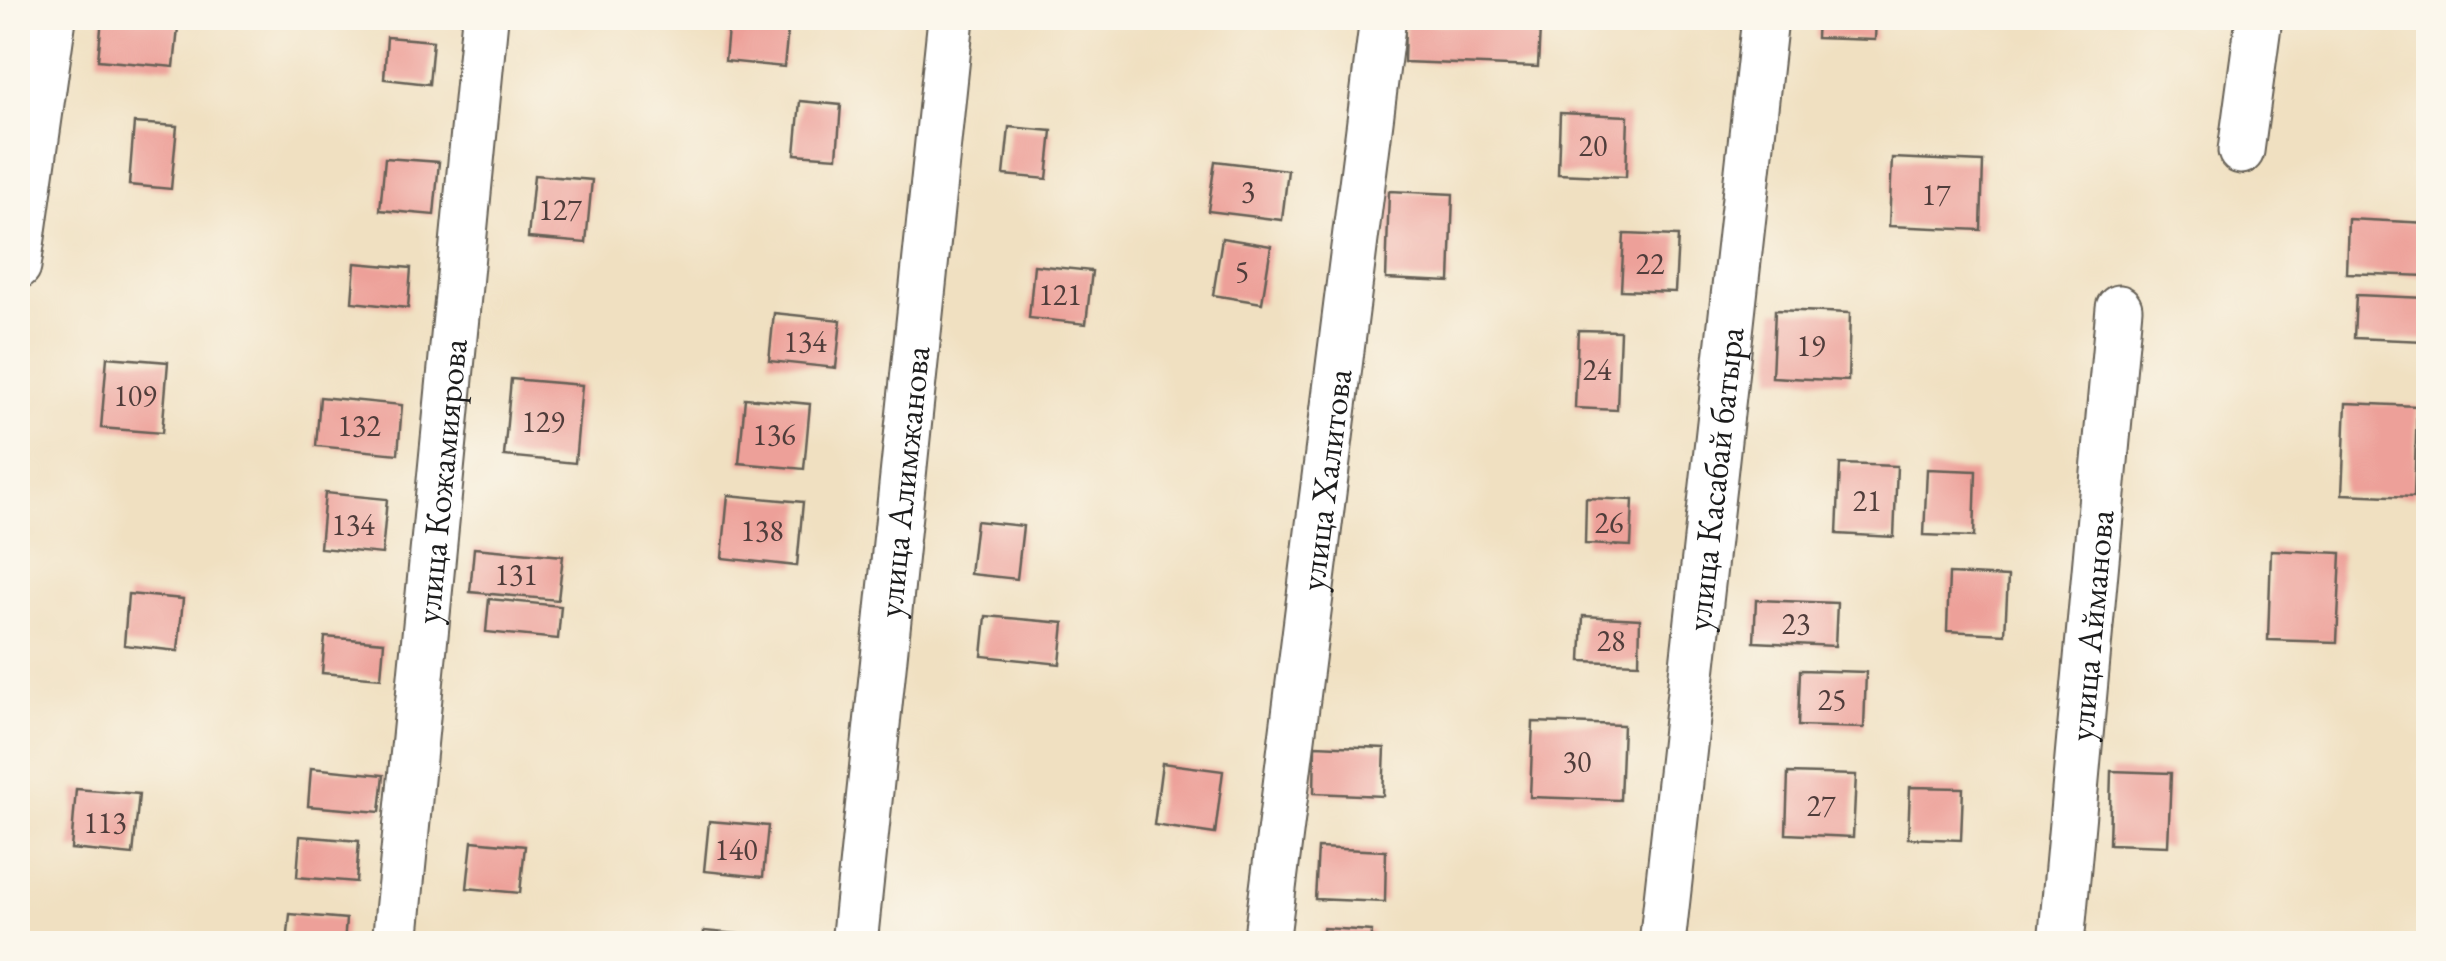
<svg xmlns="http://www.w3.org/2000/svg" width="2446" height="961" font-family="'EB Garamond',serif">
  <rect width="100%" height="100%" fill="#fbf7ec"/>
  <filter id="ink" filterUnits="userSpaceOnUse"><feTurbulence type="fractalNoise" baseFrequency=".01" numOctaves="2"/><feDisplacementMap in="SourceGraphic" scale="20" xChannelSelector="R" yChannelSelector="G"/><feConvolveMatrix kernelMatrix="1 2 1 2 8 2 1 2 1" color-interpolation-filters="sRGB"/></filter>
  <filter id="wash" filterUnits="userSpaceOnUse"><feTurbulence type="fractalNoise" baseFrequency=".0048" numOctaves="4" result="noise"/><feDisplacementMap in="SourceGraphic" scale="40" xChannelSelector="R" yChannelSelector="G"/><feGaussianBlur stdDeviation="2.25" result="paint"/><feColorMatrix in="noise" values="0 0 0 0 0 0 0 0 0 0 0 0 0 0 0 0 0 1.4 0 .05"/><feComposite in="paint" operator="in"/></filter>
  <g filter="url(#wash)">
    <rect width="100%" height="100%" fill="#f0e0c1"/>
    <g id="blocks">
      <!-- building -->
      <g fill="#eda099">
        <polygon points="102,18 179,18 174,67 98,60"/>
        <polygon points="729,18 789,20 784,67 725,61"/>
        <polygon points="1817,18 1876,18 1875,40 1816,38"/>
        <polygon points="1405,23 1540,28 1538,67 1404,62"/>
        <polygon points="387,37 433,41 429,84 384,79"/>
        <polygon points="800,101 841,105 837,157 795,154"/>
        <polygon points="1560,113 1628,116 1626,177 1558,174"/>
        <polygon points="134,123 177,126 171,189 129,185"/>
        <polygon points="1009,127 1052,131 1047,179 1004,175"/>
        <polygon points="385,158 439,162 434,215 380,210"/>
        <polygon points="1892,158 1983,162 1981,230 1889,226"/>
        <polygon points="1215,161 1288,170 1282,220 1208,211"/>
        <polygon points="534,175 592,180 586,243 528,238"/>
        <polygon points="1389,191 1453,194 1450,282 1386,279"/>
        <polygon points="2348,219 2428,223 2428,276 2346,273"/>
        <polygon points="1624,234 1678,236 1675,292 1621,290"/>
        <polygon points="1222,238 1271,246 1262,303 1213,295"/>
        <polygon points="355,263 411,268 408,308 352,302"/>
        <polygon points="1034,265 1092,271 1086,324 1029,318"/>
        <polygon points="2356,295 2426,298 2425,341 2354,338"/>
        <polygon points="1775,310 1850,313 1848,381 1772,377"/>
        <polygon points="774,313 841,320 836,368 769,361"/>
        <polygon points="1578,330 1620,331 1617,410 1575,408"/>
        <polygon points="107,357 168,362 162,433 101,428"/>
        <polygon points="511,379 582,385 575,463 504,456"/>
        <polygon points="320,397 402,405 398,454 316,446"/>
        <polygon points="745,398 810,404 804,469 739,463"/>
        <polygon points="2346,403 2417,406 2414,497 2342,494"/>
        <polygon points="1840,464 1897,466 1894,537 1837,534"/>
        <polygon points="1927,469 1976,471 1974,537 1924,535"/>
        <polygon points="325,493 387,499 382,554 320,548"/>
        <polygon points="728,495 803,502 797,566 722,558"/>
        <polygon points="1586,498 1633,500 1631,546 1585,544"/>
        <polygon points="976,521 1023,526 1017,579 970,574"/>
        <polygon points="474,548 563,556 558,600 470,592"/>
        <polygon points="2271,550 2341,553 2337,642 2268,640"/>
        <polygon points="1949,574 2008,577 2005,634 1947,631"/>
        <polygon points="128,594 183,599 178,651 124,645"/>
        <polygon points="489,599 561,606 558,639 486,632"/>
        <polygon points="1756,600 1837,603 1835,646 1754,642"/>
        <polygon points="986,616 1064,623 1060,664 982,656"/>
        <polygon points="1583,616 1640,619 1639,663 1581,661"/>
        <polygon points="325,637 384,642 381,678 322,673"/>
        <polygon points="1800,670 1866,672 1864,728 1798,726"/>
        <polygon points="1533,722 1623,725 1620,800 1530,797"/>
        <polygon points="1315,745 1385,748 1383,796 1314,793"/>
        <polygon points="1162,763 1223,771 1215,834 1154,825"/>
        <polygon points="311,768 384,775 380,812 308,806"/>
        <polygon points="2111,771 2171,773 2168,846 2109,844"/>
        <polygon points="1788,773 1856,775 1853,837 1786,834"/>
        <polygon points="1910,787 1963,788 1961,840 1908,838"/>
        <polygon points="76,789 139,794 133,855 71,849"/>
        <polygon points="709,821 768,826 763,877 704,871"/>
        <polygon points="300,836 359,841 356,882 297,877"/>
        <polygon points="472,841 525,846 520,893 467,888"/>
        <polygon points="1318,848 1386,851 1385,902 1315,899"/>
        <polygon points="290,914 346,919 344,944 287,944"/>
        <polygon points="1323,928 1372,931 1371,944 1323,944"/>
        <polygon points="704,931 758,936 757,944 703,944"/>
      </g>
    </g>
  </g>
  <g filter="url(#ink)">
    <use href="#blocks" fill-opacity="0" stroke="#666156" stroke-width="2.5"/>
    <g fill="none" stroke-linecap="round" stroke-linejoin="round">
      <!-- minor casing -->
      <g stroke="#666156" stroke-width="49">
        <g id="minor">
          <polyline points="2241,151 2259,18"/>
          <polyline points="18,266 53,18"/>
          <path id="s1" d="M395 944 485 18"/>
          <path id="s2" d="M854 944 951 18"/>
          <path id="s3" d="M1266 944 1383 18"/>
          <path id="s4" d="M1662 944 1765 18"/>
          <path id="s5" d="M2061 944 2119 308"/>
        </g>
      </g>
      <!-- minor -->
      <use href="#minor" stroke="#fff" stroke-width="45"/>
    </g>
  </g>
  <g text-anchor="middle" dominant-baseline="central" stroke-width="8" stroke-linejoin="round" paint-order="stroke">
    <!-- number labels -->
    <g font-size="30" fill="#503d3b">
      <text x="1593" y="145">20</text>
      <text x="1248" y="191">3</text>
      <text x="1936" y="194">17</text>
      <text x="560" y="209">127</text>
      <text x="1650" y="263">22</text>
      <text x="1242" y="271">5</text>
      <text x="1060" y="294">121</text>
      <text x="805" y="341">134</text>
      <text x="1811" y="345">19</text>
      <text x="1597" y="369">24</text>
      <text x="135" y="395">109</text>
      <text x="543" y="421">129</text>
      <text x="359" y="425">132</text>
      <text x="774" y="434">136</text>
      <text x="1867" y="500">21</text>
      <text x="1609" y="522">26</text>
      <text x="353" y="524">134</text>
      <text x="762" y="530">138</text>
      <text x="516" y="574">131</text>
      <text x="1796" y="623">23</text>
      <text x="1611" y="640">28</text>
      <text x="1832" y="699">25</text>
      <text x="1577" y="761">30</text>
      <text x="1821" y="805">27</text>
      <text x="105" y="822">113</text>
      <text x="736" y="849">140</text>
    </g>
    <!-- street labels -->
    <g font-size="35" fill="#1c1c1c" stroke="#fbf7ec">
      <text stroke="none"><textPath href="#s1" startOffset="465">улица Кожамиярова</textPath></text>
      <text stroke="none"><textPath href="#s2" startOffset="465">улица Алимжанова</textPath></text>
      <text stroke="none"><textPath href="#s3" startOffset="468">улица Халитова</textPath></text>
      <text stroke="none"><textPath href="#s4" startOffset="468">улица Касабай батыра</textPath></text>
      <text stroke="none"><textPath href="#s5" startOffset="320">улица Айманова</textPath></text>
    </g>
  </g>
  <!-- margin -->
  <rect width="2446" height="961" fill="none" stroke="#fbf7ec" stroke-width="60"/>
</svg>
